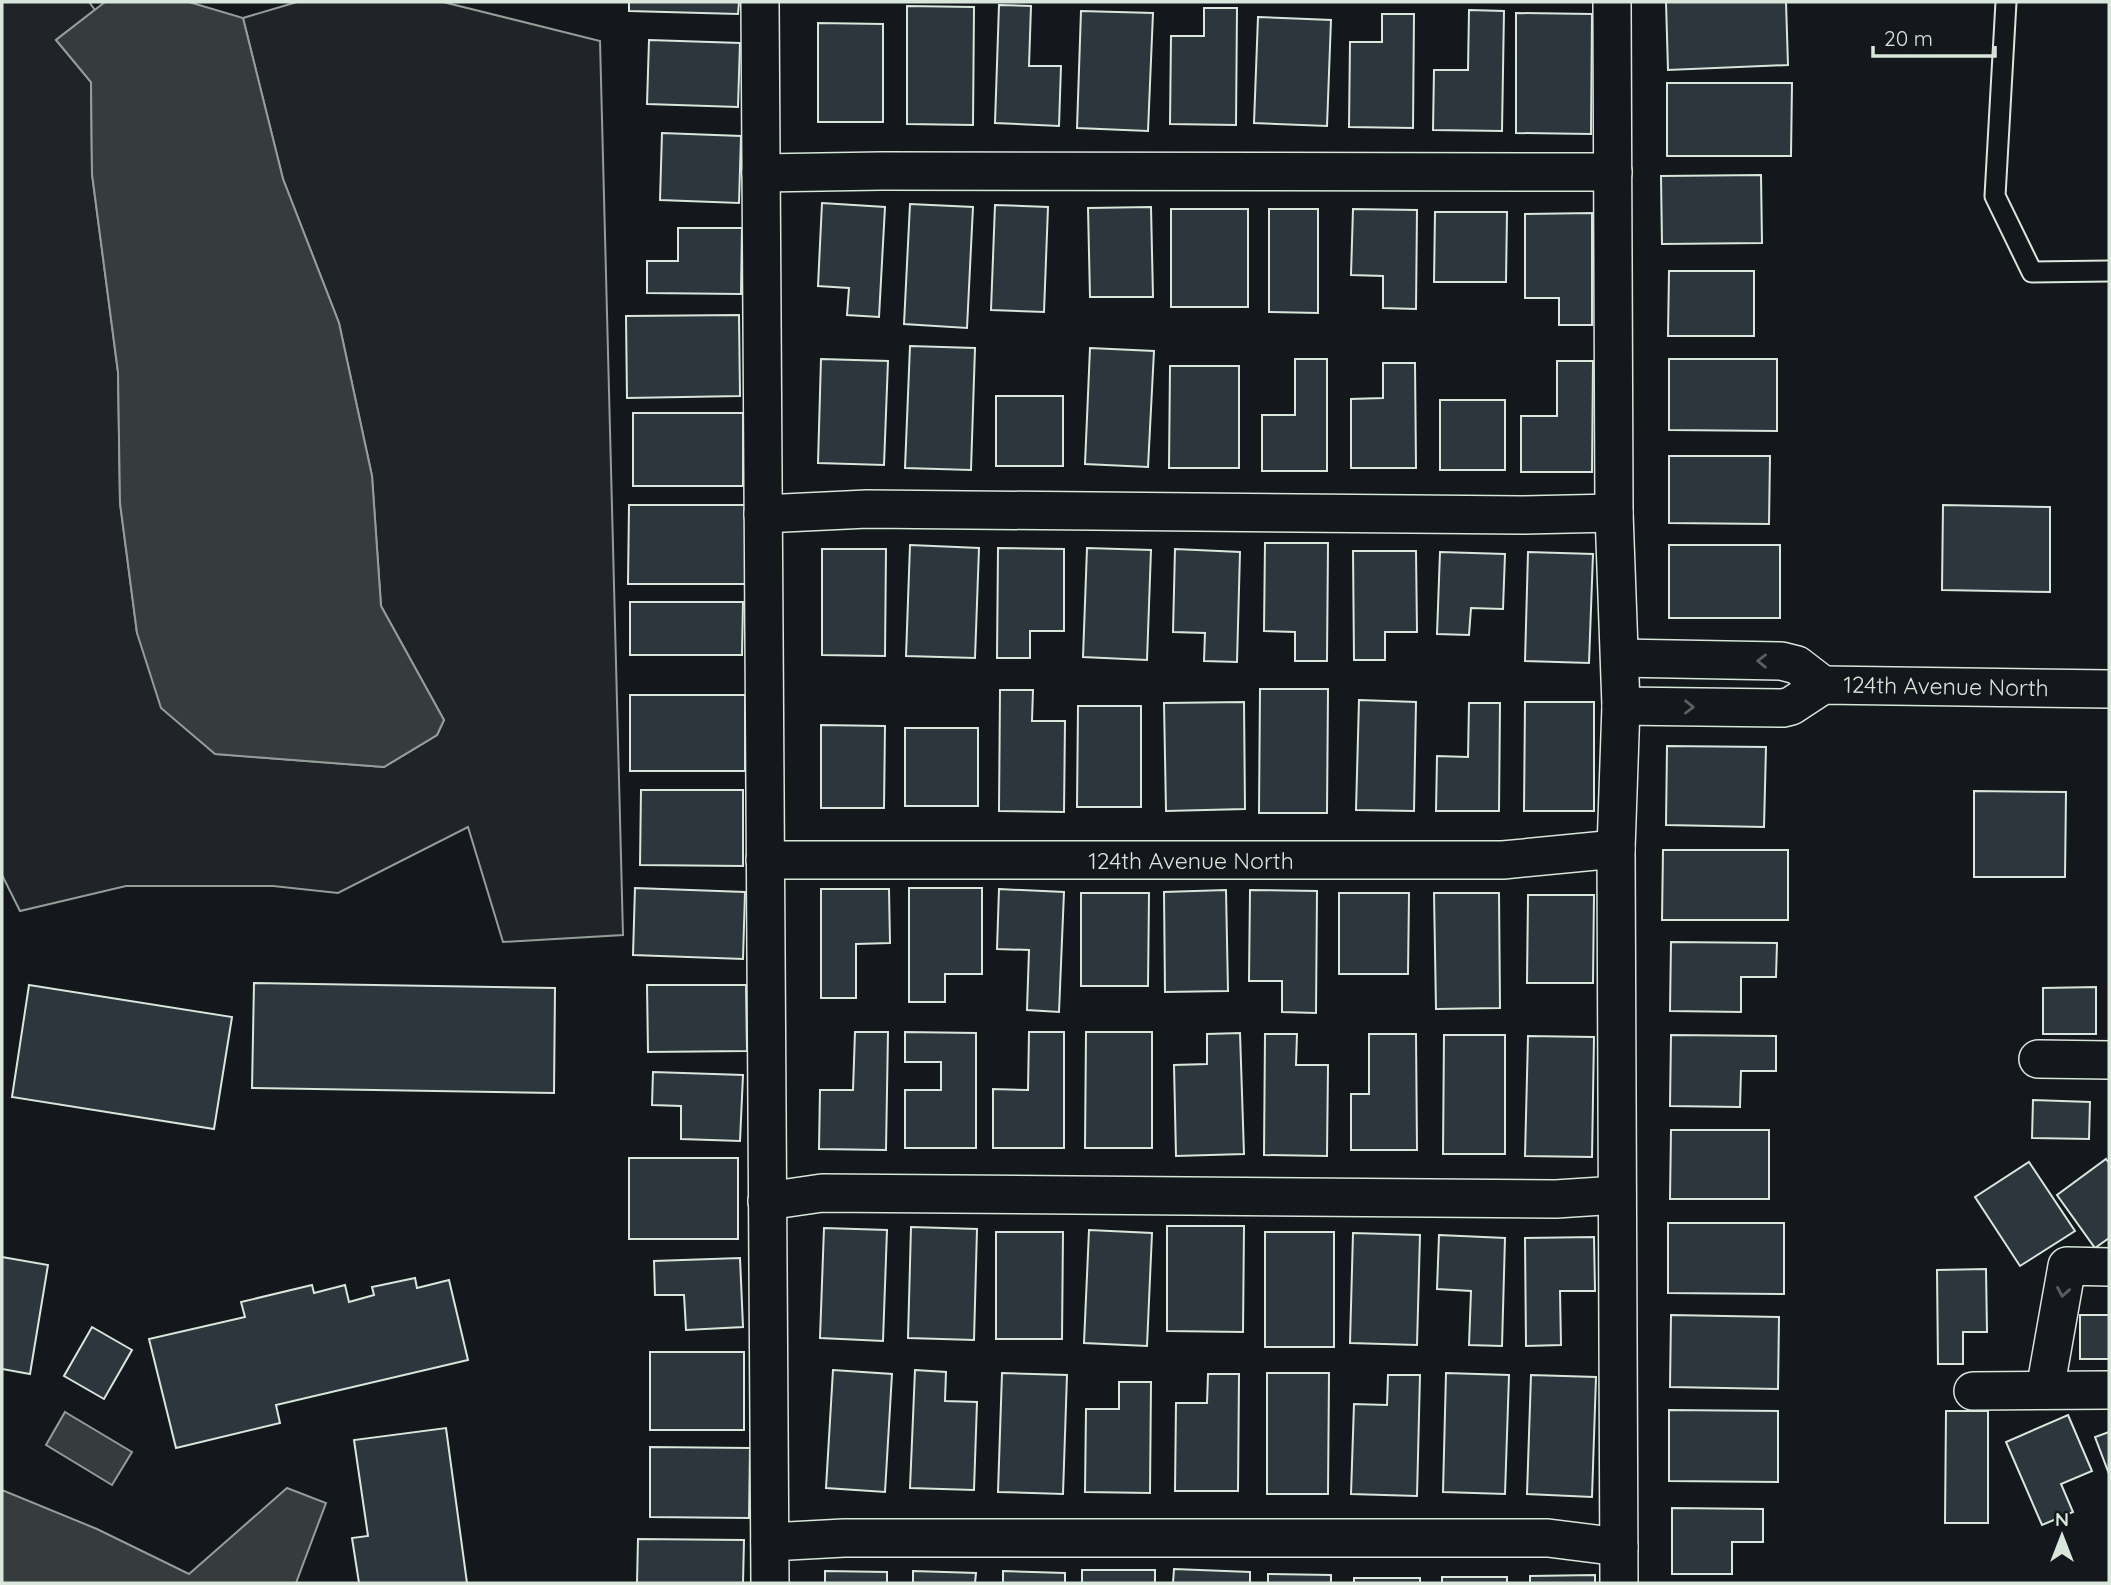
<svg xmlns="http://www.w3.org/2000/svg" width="2111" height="1585" font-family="Quicksand,sans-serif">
  <rect width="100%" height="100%" fill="#14181c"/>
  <!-- green -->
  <polygon fill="#202428" stroke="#939e99" stroke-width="2" points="2,2 89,2 95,10 56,40 91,82 92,174 118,372 120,503 137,633 216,754 384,767 437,735 444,720 381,606 372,476 339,323 283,179 243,18 297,2 443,2 600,41 623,935 503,942 468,827 338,893 273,886 126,886 20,911 2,875"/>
  <!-- water -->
  <g fill="#363b3e" stroke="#939e99" stroke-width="2">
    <polygon points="105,2 189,2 243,18 283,179 339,323 372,476 381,606 444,720 437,735 384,767 215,754 161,708 137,633 120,503 118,372 92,174 91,82 56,40"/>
    <polygon points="65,1412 132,1452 112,1485 46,1445"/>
    <polygon points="287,1488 326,1503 296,1583 2,1583 2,1490 97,1529 189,1574"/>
  </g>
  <!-- building -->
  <g fill="#2c363c" stroke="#d8e6dc" stroke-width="2">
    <polygon points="629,2 739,2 738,14 629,11"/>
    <polygon points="1666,2 1786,2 1788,65 1668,70"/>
    <polygon points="999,5 1031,6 1029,66 1061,66 1059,126 995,123"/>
    <polygon points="907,6 974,7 973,125 907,124"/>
    <polygon points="1204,8 1237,8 1236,125 1170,124 1171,36 1204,36"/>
    <polygon points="1469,10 1504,11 1502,131 1433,130 1434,70 1468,70"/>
    <polygon points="1081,11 1153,13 1148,131 1077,128"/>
    <polygon points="1516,13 1592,14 1591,134 1516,133"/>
    <polygon points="1382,14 1414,14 1413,128 1349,127 1350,42 1382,42"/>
    <polygon points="1258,17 1331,20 1327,126 1254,123"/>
    <polygon points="818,23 883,24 883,122 818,122"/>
    <polygon points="649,40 740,43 738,107 647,104"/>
    <polygon points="1667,83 1792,83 1791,156 1667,156"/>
    <polygon points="662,133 741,136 739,203 660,200"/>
    <polygon points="1761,175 1762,243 1662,244 1661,176"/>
    <polygon points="822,203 885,207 879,317 847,315 849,288 818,286"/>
    <polygon points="910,204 973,207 967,328 904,324"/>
    <polygon points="995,205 1048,207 1044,312 991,310"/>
    <polygon points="1151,207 1153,297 1090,297 1088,208"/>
    <rect x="1171" y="209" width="77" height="98"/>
    <polygon points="1269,209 1318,209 1318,313 1269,312"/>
    <polygon points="1353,209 1417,210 1416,309 1383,308 1383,276 1351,275"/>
    <polygon points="1435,212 1507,212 1506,282 1434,282"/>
    <polygon points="1592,213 1592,325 1559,325 1559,298 1525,298 1525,214"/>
    <polygon points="678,228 742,228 741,294 647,293 647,261 678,261"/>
    <polygon points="1669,271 1754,271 1754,336 1668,336"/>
    <polygon points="739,315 740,396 627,398 626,316"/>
    <polygon points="910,346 975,348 971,470 905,468"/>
    <polygon points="1090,348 1154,351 1148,467 1085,464"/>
    <polygon points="821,359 888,361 884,465 818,463"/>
    <polygon points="1295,359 1327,359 1327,471 1262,471 1262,415 1295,415"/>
    <polygon points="1669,359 1777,359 1777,431 1669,430"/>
    <polygon points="1557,361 1593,361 1592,472 1521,472 1521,416 1557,416"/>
    <polygon points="1383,363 1415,363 1416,468 1351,468 1351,399 1383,398"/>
    <polygon points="1170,366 1239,366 1239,468 1169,468"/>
    <rect x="996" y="396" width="67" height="70"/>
    <rect x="1440" y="400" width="65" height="70"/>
    <rect x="633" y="413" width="110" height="73"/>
    <polygon points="1669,456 1770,456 1769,524 1669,523"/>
    <polygon points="629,505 745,505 745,584 628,584"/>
    <polygon points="1943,505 2050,507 2050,592 1942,590"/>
    <polygon points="1265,543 1328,543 1327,661 1295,661 1295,632 1264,631"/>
    <polygon points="910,545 979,548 975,658 906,656"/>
    <rect x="1669" y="545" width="111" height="73"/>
    <polygon points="998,548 1064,549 1064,631 1030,631 1030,658 997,658"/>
    <polygon points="1087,548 1151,550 1147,660 1083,657"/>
    <polygon points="822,549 886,549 885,656 822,655"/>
    <polygon points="1175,549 1240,552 1237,662 1204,661 1205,633 1173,632"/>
    <polygon points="1353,551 1416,551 1417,632 1385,632 1385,660 1354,660"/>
    <polygon points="1440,552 1505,554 1503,609 1471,608 1469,635 1437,634"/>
    <polygon points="1528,552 1593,554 1589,663 1525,661"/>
    <polygon points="630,602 743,602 742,655 630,655"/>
    <polygon points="1260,689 1328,689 1327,813 1259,813"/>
    <polygon points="1000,690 1033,690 1032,721 1065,721 1064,812 999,811"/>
    <rect x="630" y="695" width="115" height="76"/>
    <polygon points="1359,700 1416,702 1414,811 1356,810"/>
    <polygon points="1244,702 1245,809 1166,811 1164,703"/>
    <polygon points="1525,702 1594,702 1594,811 1524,811"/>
    <polygon points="1469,703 1500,703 1499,811 1436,811 1437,756 1468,757"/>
    <polygon points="1078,706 1141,706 1141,807 1077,807"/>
    <polygon points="821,725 885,726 884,808 821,808"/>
    <rect x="905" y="728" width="73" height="78"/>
    <polygon points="1667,746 1766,747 1764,827 1666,825"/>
    <polygon points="641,790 743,790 743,866 640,865"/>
    <polygon points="1974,791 2066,792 2065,877 1974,877"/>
    <polygon points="1663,850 1788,850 1788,920 1662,920"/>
    <polygon points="635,888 745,892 743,959 633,955"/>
    <polygon points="909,888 982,888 982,974 945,974 945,1002 909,1002"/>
    <polygon points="821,889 889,889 890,943 856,944 856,998 821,998"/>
    <polygon points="999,889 1064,892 1059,1012 1027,1010 1029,950 997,949"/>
    <polygon points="1226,890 1228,991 1165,992 1164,892"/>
    <polygon points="1250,890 1317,891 1316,1013 1282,1012 1282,981 1249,981"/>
    <polygon points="1081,893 1149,893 1148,986 1081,986"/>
    <polygon points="1339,893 1409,893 1408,974 1339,974"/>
    <polygon points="1434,893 1499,893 1500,1008 1436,1009"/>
    <polygon points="1528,895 1594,895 1593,983 1527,983"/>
    <polygon points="1671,942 1777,943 1776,977 1741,977 1741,1012 1670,1011"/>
    <polygon points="254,983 555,988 554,1093 252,1088"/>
    <polygon points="29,985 232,1017 214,1129 12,1097"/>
    <polygon points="647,985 746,985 747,1051 648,1052"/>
    <polygon points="2096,987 2096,1034 2043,1034 2043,988"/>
    <polygon points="855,1032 888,1032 886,1150 819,1149 820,1090 853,1090"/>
    <polygon points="905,1032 976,1033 976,1148 905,1148 905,1090 941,1090 941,1062 905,1062"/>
    <polygon points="1029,1032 1064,1032 1064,1148 993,1148 993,1089 1028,1090"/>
    <polygon points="1086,1032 1152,1032 1152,1148 1085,1148"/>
    <polygon points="1240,1033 1244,1154 1176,1156 1174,1065 1207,1064 1207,1034"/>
    <polygon points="1265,1034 1297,1034 1296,1065 1328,1065 1327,1156 1264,1155"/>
    <polygon points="1369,1034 1416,1034 1417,1150 1351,1150 1351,1094 1369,1094"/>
    <polygon points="1444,1035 1505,1035 1505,1154 1443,1154"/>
    <polygon points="1671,1035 1776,1036 1776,1071 1741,1071 1740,1107 1670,1106"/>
    <polygon points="1528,1036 1594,1037 1592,1157 1525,1156"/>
    <polygon points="653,1072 743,1075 740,1141 681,1139 681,1106 652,1105"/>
    <polygon points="2033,1100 2090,1102 2089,1139 2032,1138"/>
    <polygon points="1671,1130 1769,1130 1769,1199 1670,1199"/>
    <rect x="629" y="1158" width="109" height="81"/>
    <polygon points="2106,1159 2109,1163 2109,1238 2095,1248 2057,1195"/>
    <polygon points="2029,1162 2075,1231 2020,1266 1975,1197"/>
    <polygon points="1668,1223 1784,1223 1784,1294 1668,1293"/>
    <polygon points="1167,1226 1244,1226 1243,1332 1167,1331"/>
    <polygon points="911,1227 977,1229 974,1340 908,1338"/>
    <polygon points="824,1228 887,1230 883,1341 820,1338"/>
    <polygon points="1089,1230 1152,1233 1147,1346 1084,1343"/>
    <polygon points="996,1232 1063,1232 1062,1339 996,1339"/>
    <rect x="1265" y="1232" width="69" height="115"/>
    <polygon points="1353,1233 1420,1235 1417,1345 1350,1343"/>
    <polygon points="1439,1235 1505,1238 1502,1346 1469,1345 1471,1291 1437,1289"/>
    <polygon points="1594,1237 1595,1291 1560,1291 1561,1345 1526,1346 1525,1238"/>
    <polygon points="2,1257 48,1265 30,1374 2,1369"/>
    <polygon points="740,1258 743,1327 686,1330 684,1295 655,1295 654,1261"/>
    <polygon points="1986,1269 1987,1332 1963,1332 1963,1364 1938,1364 1937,1270"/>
    <polygon points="415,1278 417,1288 449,1280 468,1360 276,1405 280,1423 176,1448 149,1339 245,1317 241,1302 312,1285 314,1293 345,1285 349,1302 374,1295 372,1287"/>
    <polygon points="1671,1315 1779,1317 1778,1389 1670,1387"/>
    <rect x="2080" y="1315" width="29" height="44"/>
    <polygon points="92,1327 132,1350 104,1399 64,1376"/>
    <rect x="650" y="1352" width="94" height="78"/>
    <polygon points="833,1370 892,1374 885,1492 826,1488"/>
    <polygon points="915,1370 946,1372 945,1401 977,1402 974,1490 910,1488"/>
    <polygon points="1002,1373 1067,1375 1063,1494 998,1492"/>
    <polygon points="1267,1373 1329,1373 1328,1494 1267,1494"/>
    <polygon points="1446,1373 1509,1375 1505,1494 1443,1492"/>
    <polygon points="1208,1374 1239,1374 1238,1491 1175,1491 1176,1403 1207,1403"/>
    <polygon points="1388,1375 1420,1375 1417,1496 1351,1494 1354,1404 1387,1405"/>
    <polygon points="1531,1375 1596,1377 1592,1497 1527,1494"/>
    <polygon points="1119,1382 1151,1382 1150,1493 1085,1492 1086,1409 1119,1409"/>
    <polygon points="1669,1410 1778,1411 1778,1482 1669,1481"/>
    <polygon points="1946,1411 1988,1411 1988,1523 1945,1523"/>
    <polygon points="2068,1415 2092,1471 2061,1484 2073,1512 2042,1525 2006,1442"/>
    <polygon points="446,1428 467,1583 359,1583 352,1538 368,1536 354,1440"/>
    <polygon points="2109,1432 2109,1474 2095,1437"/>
    <polygon points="650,1447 750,1448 749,1518 650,1517"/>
    <polygon points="1672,1508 1763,1509 1763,1542 1732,1542 1732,1574 1672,1574"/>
    <polygon points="638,1539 744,1540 743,1583 637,1583"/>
    <polygon points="1174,1569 1250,1572 1250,1583 1173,1583"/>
    <rect x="1082" y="1570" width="73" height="13"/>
    <polygon points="825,1571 887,1572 887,1583 825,1583"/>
    <polygon points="913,1571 976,1573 975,1583 913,1583"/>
    <polygon points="1003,1571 1065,1573 1065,1583 1003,1583"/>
    <polygon points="1268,1574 1331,1575 1331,1583 1268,1583"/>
    <polygon points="1595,1575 1595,1583 1530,1583 1530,1576"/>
    <rect x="1442" y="1577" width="65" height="6"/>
    <rect x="1354" y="1578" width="66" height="5"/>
  </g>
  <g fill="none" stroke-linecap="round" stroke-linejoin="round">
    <!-- lane casing -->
    <g stroke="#d8e6dc" stroke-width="23">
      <polyline id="lane" points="2006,2 1995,196 2032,272 2109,271"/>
    </g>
    <!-- street casing -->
    <g stroke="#d8e6dc" stroke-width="40">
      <g id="street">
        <polyline points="760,2 770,1583"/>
        <polyline points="1612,2 1614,513 1621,706 1616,849 1619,1583"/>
        <polyline points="761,173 881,171 1613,172"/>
        <polyline points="763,514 867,509 1521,515 1614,513"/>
        <polyline points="1620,658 1781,661 1797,665 1823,685"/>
        <polyline points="1621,706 1783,708 1791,706 1823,685 2109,689"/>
        <polyline points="765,860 1503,860 1616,849"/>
        <polyline points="2038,1059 2109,1060"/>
        <polyline points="767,1201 822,1193 1556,1199 1617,1195"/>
        <polyline points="2045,1390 2067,1266 2109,1267"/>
        <polyline points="1973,1391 2109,1390"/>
        <polyline points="770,1542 844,1538 1548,1538 1619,1547"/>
      </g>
    </g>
    <!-- lane -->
    <use href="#lane" stroke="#14181c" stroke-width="19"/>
    <!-- street -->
    <use href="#street" stroke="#14181c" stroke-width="37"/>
  </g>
  <!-- one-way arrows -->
  <defs><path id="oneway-chevron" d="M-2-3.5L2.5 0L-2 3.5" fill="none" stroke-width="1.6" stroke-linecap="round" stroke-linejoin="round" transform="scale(1.75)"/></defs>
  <g stroke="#59605f">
    <use href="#oneway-chevron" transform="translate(1762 661) rotate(-179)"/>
    <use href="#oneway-chevron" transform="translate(1689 707) rotate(1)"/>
    <use href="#oneway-chevron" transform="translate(2063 1292) rotate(100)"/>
  </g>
  <g text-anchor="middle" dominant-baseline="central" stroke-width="5" stroke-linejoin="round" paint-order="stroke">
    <!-- street labels -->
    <g font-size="23" fill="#d8e6dc" stroke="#14181c">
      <text transform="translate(1946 686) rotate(1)">124th Avenue North</text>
      <text x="1191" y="860">124th Avenue North</text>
    </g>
  </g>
  <!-- border -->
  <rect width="2111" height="1585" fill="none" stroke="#d8e6dc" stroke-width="7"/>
  <!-- north arrow -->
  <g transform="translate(2062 1536)" stroke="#14181c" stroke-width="5" paint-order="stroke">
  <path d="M0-5L12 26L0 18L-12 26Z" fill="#d8e6dc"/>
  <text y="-10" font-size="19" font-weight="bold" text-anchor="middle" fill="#d8e6dc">N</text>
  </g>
  <!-- scale -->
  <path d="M1873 46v10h122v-10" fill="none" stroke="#d8e6dc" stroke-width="3.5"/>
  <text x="1884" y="46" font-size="21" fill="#d8e6dc" stroke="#14181c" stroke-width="5" paint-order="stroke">20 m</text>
</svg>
